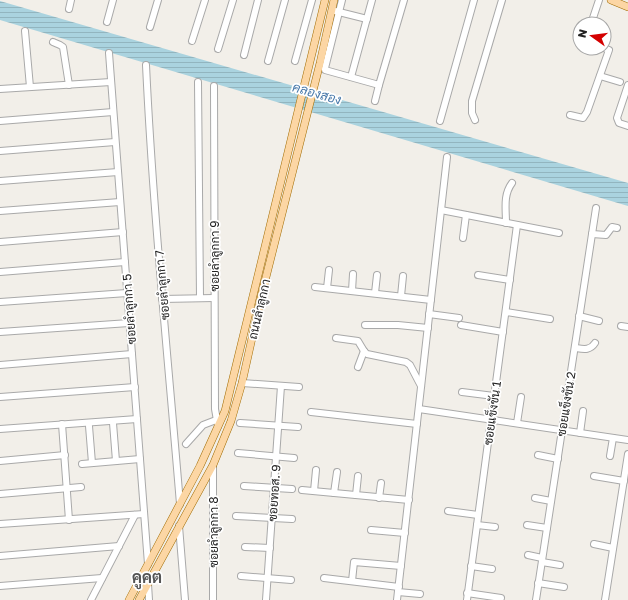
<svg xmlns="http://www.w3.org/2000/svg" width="628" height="600" font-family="'Golos Text',Sarabun,sans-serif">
  <defs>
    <pattern id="water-rules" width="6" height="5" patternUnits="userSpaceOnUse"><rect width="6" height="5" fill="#aad3df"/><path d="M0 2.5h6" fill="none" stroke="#92b5bf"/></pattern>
  </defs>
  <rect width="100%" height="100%" fill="#f2efe9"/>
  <!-- water -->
  <polygon fill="url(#water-rules)" points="0,1 628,183 628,206 0,20"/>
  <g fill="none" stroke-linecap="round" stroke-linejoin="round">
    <!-- minor casing -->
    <g stroke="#a9a9a9" stroke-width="8">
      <g id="minor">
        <polyline points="342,0 325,68 325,70 379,85 404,0"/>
        <polyline points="69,9 71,0"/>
        <polyline points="335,11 367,19"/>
        <polyline points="107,22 113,0"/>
        <polyline points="591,24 599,0"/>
        <polyline points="150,27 158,0"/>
        <polyline points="25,31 30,87"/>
        <polyline points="192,41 205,0"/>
        <polyline points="53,42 60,45 63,47 69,85"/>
        <polyline points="218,49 233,0"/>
        <polyline points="109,53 148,564"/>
        <polyline points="244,55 258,0"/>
        <polyline points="268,61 285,0"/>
        <polyline points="295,61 312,0"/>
        <path d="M146 65C153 212 168 358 180 504"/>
        <polyline points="600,76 620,82"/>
        <polyline points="351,77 372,0"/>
        <polyline points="198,82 200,298"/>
        <polyline points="628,85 617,118 619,123 628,126"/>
        <polyline points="214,86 215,409 218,426"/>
        <polyline points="0,89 111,82"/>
        <polyline points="375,101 379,85"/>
        <polyline points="570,115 583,118 587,112 609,50 604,48"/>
        <polyline points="475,120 472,113 472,101 502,0"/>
        <polyline points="0,121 113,112"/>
        <polyline points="440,121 474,0"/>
        <polyline points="0,151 115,142"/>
        <polyline points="0,181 118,172"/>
        <polyline points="441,210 559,233"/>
        <polyline points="0,211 120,202"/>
        <path d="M506 223C506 209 503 195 512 183"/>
        <polyline points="592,234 606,235 612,227 617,228"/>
        <polyline points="463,238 466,215"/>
        <polyline points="0,242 123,232"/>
        <polyline points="0,272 125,262"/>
        <polyline points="478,275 510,280"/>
        <polyline points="315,287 431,300"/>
        <polyline points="327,288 329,270"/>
        <polyline points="352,291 353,274"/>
        <polyline points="375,293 377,275"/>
        <polyline points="401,296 403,276"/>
        <polyline points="162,299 214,298"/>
        <polyline points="0,302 127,293"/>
        <polyline points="506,312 550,319"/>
        <polyline points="429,314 459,318"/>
        <polyline points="579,316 599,321"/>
        <polyline points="365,325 398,325 428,328"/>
        <polyline points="461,325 503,332"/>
        <polyline points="621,326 628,327"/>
        <polyline points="0,332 129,323"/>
        <polyline points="336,338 358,341 364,351 367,354 406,362 410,365 421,386"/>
        <path d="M575 348C583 349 590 351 595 343"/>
        <polyline points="0,365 132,354"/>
        <polyline points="358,367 364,351"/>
        <polyline points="242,383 299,387"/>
        <polyline points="462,392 494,396"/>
        <polyline points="0,397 135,387"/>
        <polyline points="419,409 628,440"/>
        <polyline points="311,412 417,424"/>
        <polyline points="113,423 116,461"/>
        <polyline points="240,423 298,427"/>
        <polyline points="517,423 521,397"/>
        <polyline points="62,424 69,520"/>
        <polyline points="89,426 92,463"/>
        <polyline points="0,429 137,419"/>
        <polyline points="580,433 583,411"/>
        <polyline points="186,444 203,425 216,420"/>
        <polyline points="238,453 294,458"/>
        <polyline points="538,455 558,459"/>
        <polyline points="610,456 613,438"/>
        <polyline points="0,461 65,455"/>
        <polyline points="82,464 140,459"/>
        <polyline points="213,466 213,600"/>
        <polyline points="594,476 624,481"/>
        <polyline points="244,486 292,489"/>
        <polyline points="302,490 409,500"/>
        <polyline points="314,491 316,470"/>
        <polyline points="334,493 337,472"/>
        <polyline points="0,494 81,487"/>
        <polyline points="356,495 358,476"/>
        <polyline points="379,498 381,483"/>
        <polyline points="535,498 551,501"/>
        <polyline points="448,511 478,515"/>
        <polyline points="236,516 292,519"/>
        <polyline points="0,524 144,514"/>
        <polyline points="477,525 495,527"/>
        <polyline points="527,525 547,528"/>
        <polyline points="179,526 185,600"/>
        <polyline points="371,530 405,533"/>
        <polyline points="594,544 613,548"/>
        <polyline points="245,547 270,548"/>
        <polyline points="528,555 542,558"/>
        <polyline points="0,556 119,546"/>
        <polyline points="542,562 560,565"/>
        <polyline points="471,566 492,569"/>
        <polyline points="241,576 291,580"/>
        <polyline points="324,578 399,587"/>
        <polyline points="352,581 354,562 401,566"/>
        <polyline points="538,583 564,587"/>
        <polyline points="148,584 149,600"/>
        <polyline points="0,586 102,578"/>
        <polyline points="398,592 420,594"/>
        <polyline points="467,593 501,598"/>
        <polyline points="91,600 135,515"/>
        <polyline points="266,600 281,386"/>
        <polyline points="397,600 447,157"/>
        <polyline points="467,600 517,225"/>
        <polyline points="536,600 596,208"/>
        <polyline points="605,600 628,454"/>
      </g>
    </g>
    <!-- major casing -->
    <g stroke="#a06b00" stroke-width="8">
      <g id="major">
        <polyline points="611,0 628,7"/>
        <polyline points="129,600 200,466 225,411 325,0"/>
        <polyline points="139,600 213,465 231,421 242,383 262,293 320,63 334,0"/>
      </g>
    </g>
    <!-- minor -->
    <use href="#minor" stroke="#fff" stroke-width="6"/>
    <!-- major -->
    <use href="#major" stroke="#fcd6a4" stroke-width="7"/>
  </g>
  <g text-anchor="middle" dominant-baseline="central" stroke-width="3.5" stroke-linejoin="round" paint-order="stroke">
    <!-- street labels -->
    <g font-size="12" fill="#222" stroke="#fff">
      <text transform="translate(214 256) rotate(-90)">ซอยลำลูกกา 9</text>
      <text transform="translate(162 285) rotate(-95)">ซอยลำลูกกา 7</text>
      <text transform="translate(129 309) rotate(-94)">ซอยลำลูกกา 5</text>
      <text transform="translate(259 309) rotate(-77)">ถนนลำลูกกา</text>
      <text transform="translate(566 404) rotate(-81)">ซอยแข็งขัน 2</text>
      <text transform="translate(492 413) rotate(-82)">ซอยแข็งขัน 1</text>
      <text transform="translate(274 493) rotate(-86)">ซอยทอส. 9</text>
      <text transform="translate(213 532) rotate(-90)">ซอยลำลูกกา 8</text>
    </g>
    <!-- water labels -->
    <g font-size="13" font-style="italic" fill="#4a7aab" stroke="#fff">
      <text transform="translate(317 93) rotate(16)">คลองสอง</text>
    </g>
    <!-- district labels -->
    <g font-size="16" font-weight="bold" fill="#555" stroke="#fff">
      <text x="147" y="577">คูคต</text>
    </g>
  </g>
  <!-- north arrow -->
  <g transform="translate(592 36) rotate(284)"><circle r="19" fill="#ffffff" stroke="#a7a7a7"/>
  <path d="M0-3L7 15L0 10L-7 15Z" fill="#d40000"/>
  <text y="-6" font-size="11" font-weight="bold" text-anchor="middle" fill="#222222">N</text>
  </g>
</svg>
